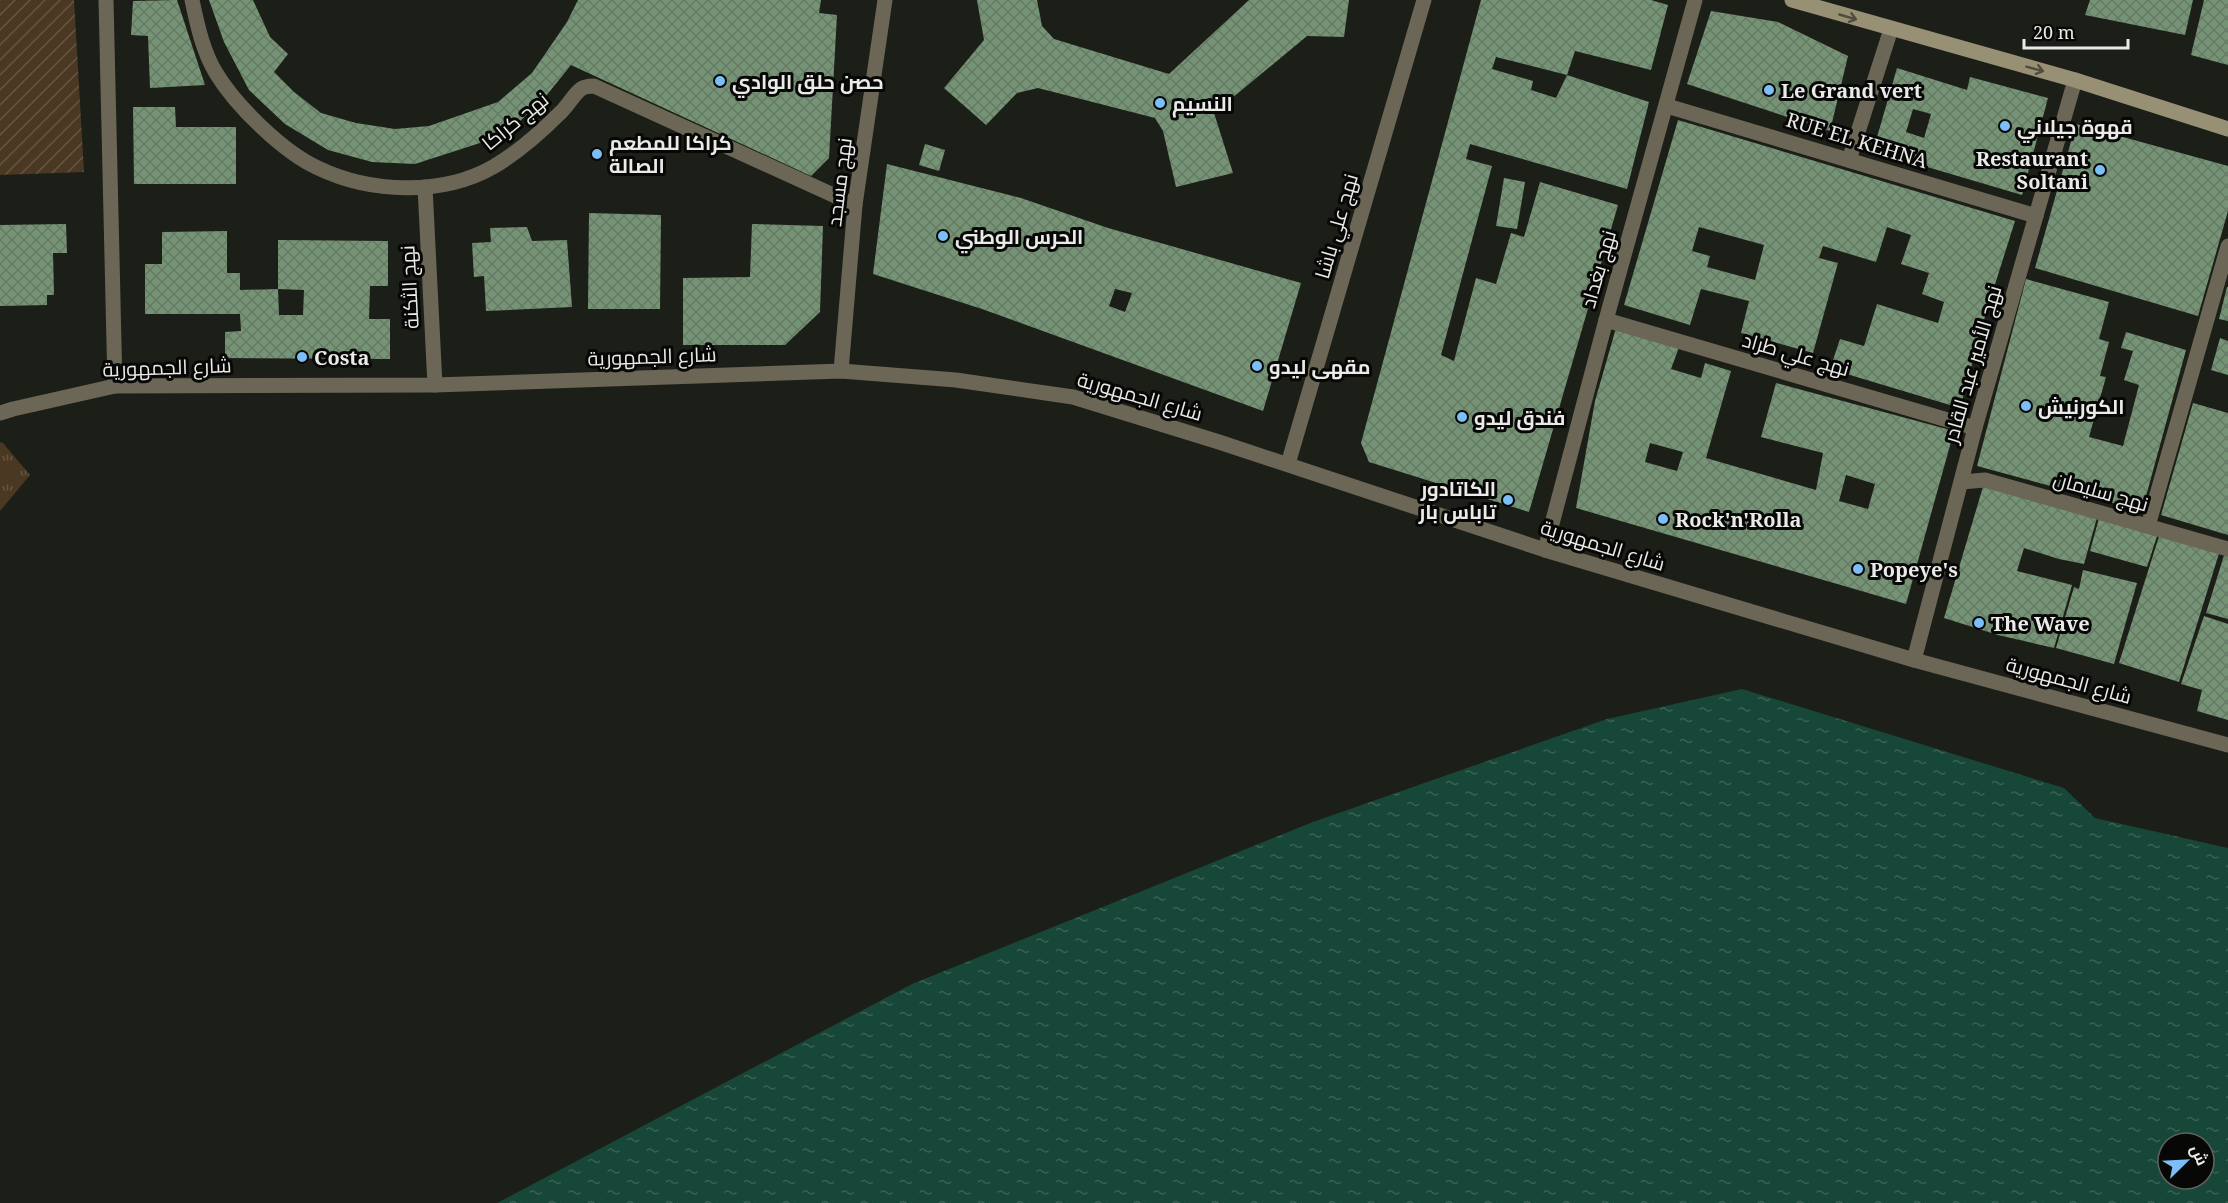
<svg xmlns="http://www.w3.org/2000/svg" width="2228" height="1203" font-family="'Noto Serif',Cairo,serif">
  <defs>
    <pattern id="grass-tufts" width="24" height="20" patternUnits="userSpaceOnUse" patternTransform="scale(1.5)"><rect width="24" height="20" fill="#4b3823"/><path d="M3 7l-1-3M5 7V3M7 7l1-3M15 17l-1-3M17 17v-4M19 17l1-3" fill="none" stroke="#655543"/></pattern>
    <pattern id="garden-furrows" width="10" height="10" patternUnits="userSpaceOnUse" patternTransform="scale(1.5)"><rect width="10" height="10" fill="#4b3823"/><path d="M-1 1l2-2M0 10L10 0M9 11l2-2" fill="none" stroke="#655543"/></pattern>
    <pattern id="water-ripples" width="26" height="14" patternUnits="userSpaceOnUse" patternTransform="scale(1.5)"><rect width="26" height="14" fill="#174738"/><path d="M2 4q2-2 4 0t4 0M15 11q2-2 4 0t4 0" fill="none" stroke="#396255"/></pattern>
    <pattern id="building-cross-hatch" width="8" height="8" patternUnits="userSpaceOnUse" patternTransform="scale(1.5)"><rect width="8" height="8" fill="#759475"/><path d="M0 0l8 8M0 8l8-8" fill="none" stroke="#657965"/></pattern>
  </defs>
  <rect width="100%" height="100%" fill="#1c1e18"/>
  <!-- grass -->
  <polygon fill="url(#grass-tufts)" points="2,442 30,475 0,511 0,443"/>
  <!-- garden -->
  <polygon fill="url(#garden-furrows)" points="0,0 74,0 84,172 0,175"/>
  <!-- water -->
  <path fill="url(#water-ripples)" fill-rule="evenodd" d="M1742 689 2064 788 2095 818 2228 848V1203H497L912 984 1313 822 1607 719ZM2168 1143H2204V1179H2168Z"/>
  <!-- building -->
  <g fill="url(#building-cross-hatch)" fill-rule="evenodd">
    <polygon points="177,0 205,85 150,88 148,36 131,35 133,1"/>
    <polygon points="209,0 253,0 270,37 288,54 274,72 294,92 321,113 356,123 395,129 429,126 498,102 532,73 567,22 578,0 821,0 819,13 837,15 829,158 811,176 571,65 546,96 519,122 483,142 415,164 372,162 328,150 285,124 249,90 224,42"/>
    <polygon points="977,0 1037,0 1042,26 1054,39 1169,74 1249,0 1349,0 1344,37 1307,36 1214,113 1233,173 1176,187 1163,131 1155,118 1038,88 1017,93 986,125 944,88 984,40"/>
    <polygon points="1481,0 1651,0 1668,5 1651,70 1575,51 1567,75 1496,57 1492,69 1533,81 1531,90 1556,98 1567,75 1649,102 1627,189 1470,144 1466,159 1492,166 1441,355 1454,361 1476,278 1496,284 1511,233 1524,237 1540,182 1618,205 1529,512 1369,462 1361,443"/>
    <polygon points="2090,0 2193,0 2185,35 2085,15"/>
    <polygon points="2204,0 2228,0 2228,65 2191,55"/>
    <polygon points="1711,11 1778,22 1848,56 1830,131 1687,84"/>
    <path d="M1897 68 1967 90 1970 77 2048 98 2022 195 1873 151ZM1913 109 1931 114 1924 138 1906 132Z"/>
    <polygon points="133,107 175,107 176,127 236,127 236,184 134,184"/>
    <path d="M1678 120 2015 221 1986 313 1960 408 1830 369 1840 339 1864 346 1877 304 1938 323 1944 302 1922 294 1929 273 1901 264 1911 235 1887 227 1876 262 1823 246 1819 258 1838 263 1813 353 1741 333 1749 301 1701 289 1690 325 1624 305ZM1699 227 1764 245 1755 280 1707 267 1710 256 1692 251Z"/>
    <polygon points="2076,124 2228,166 2228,211 2198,316 2035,268"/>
    <polygon points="925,144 945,150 939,171 919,165"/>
    <path d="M887 164 1021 198 1108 228 1301 283 1263 411 982 309 873 274ZM1115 289 1132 293 1125 312 1109 306Z"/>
    <polygon points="1504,178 1525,182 1517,229 1496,226"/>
    <polygon points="589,213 661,215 660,309 588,309"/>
    <polygon points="66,224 67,253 53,253 54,295 47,295 47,305 0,306 0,225"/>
    <polygon points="752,224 823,226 820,312 785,345 683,345 683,278 750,277"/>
    <polygon points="527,227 532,241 567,240 572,307 486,311 484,276 474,277 472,243 491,242 490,228"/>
    <polygon points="227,231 227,273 240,273 240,290 278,289 279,315 303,315 304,290 278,289 278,240 388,241 388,286 370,286 369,319 390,319 390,359 225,358 225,332 241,331 240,314 145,314 145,264 162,264 162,232"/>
    <polygon points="2026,279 2109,302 2099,339 2109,342 2100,376 2106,377 2089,437 2123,446 2139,385 2124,380 2133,351 2121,348 2126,332 2186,350 2142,511 1977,466"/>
    <polygon points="2227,287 2228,287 2228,321 2219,319"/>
    <path d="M1616 328 1681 342 1671 369 1701 378 1705 363 1731 371 1706 458 1816 490 1823 453 1761 437 1776 383 1954 431 1906 604 1576 508 1595 401ZM1650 443 1683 452 1677 471 1645 462ZM1846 475 1875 484 1868 509 1839 501Z"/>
    <polygon points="2220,338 2228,341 2228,375 2211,370"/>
    <polygon points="2193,403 2228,413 2228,535 2161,515"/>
    <polygon points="1985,480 2100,507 2084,564 2059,559 2024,548 2017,571 2072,585 2054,648 1998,635 1944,618"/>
    <polygon points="2101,511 2159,530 2147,567 2090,551"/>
    <polygon points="2161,530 2221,547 2179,682 2119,663"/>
    <polygon points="2226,549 2228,549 2228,619 2206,613"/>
    <polygon points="2083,570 2137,583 2114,664 2056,648 2074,587 2079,589"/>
    <polygon points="2204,616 2228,624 2228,720 2197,711 2202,690 2181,684"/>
  </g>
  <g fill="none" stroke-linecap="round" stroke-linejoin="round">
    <!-- street -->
    <g stroke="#6b6655" stroke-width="15">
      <polyline points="106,0 115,386"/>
      <path d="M192 0C197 24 203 52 216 73 236 106 283 152 318 168 370 193 442 196 493 167 517 153 541 132 560 113 568 106 573 95 581 89 585 86 590 86 594 86L855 205"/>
      <polyline points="1667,106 2036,216"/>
      <polyline points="1849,160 1891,29"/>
      <polyline points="425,187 435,385"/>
      <polyline points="1606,320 1975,428"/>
      <polyline points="841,371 855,205 885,0"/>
      <polyline points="0,413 13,409 115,386 435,385 841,371 956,380 1073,397 1219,442 1545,550 1914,660 2228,745"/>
      <polyline points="1288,464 1424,0"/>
      <polyline points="1961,482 1985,480 2228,549"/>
      <polyline points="2148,526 2228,246"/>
      <polyline points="1545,550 1606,320 1695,0"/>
      <polyline points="1914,660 1975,428 2075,80"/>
    </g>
    <!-- secondary -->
    <polyline stroke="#989075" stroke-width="15" points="1792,0 2075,80 2228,129"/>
  </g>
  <!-- one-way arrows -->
  <defs><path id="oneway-shaft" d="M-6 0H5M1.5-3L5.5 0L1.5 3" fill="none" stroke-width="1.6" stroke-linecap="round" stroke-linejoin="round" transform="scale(1.5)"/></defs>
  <g stroke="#504c3e">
    <use href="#oneway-shaft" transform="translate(1848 17) rotate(16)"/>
    <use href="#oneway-shaft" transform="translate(2035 69) rotate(15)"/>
  </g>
  <!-- markers -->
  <g fill="#7bbef8" stroke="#070806" stroke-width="2">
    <circle cx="720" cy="81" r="6"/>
    <circle cx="1769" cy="90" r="6"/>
    <circle cx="1160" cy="103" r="6"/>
    <circle cx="2005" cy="126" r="6"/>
    <circle cx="597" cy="154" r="6"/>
    <circle cx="2100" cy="170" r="6"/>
    <circle cx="943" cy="236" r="6"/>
    <circle cx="302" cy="357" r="6"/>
    <circle cx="1257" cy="366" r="6"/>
    <circle cx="2026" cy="406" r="6"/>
    <circle cx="1462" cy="417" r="6"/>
    <circle cx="1508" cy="500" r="6"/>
    <circle cx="1663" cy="519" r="6"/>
    <circle cx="1858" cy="569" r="6"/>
    <circle cx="1979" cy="623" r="6"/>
  </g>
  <g text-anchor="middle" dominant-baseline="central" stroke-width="6" stroke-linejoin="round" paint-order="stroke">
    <!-- poi labels -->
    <g font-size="20" font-weight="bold" fill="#eaebe8" stroke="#070806" text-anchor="start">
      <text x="732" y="81">حصن حلق الوادي</text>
      <text x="1781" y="90">Le Grand vert</text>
      <text x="1172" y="103">النسيم</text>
      <text x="2017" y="126">قهوة جيلاني</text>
      <text x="609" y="142">كراكا للمطعم<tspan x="609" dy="23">الصالة</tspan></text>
      <text x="2088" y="158" text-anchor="end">Restaurant<tspan x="2088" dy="23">Soltani</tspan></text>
      <text x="955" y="236">الحرس الوطني</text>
      <text x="314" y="357">Costa</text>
      <text x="1269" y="366">مقهى ليدو</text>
      <text x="2038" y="406">الكورنيش</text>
      <text x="1474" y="417">فندق ليدو</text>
      <text x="1496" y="488" text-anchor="end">الكاتادور<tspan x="1496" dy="23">تاباس بار</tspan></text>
      <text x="1675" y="519">Rock'n'Rolla</text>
      <text x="1870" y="569">Popeye's</text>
      <text x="1991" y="623">The Wave</text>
    </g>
    <!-- street labels -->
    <g font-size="20" fill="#eaebe8" stroke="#070806">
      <text transform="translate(515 121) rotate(-39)">نهج كراكا</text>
      <text transform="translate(1857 140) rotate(17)">RUE EL KEHNA</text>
      <text transform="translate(839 182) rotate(-83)">نهج مسجد</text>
      <text transform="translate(1336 226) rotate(-74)">نهج علي باشا</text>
      <text transform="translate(1598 269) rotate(-74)">نهج بغداد</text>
      <text transform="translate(409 287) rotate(-93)">نهج الثكنة</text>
      <text transform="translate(1796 354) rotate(16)">نهج علي طراد</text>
      <text transform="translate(652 356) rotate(-2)">شارع الجمهورية</text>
      <text transform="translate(1972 364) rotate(-74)">نهج الأمير عبد القادر</text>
      <text transform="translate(167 367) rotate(-2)">شارع الجمهورية</text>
      <text transform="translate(1140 396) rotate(16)">شارع الجمهورية</text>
      <text transform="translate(2101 491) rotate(16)">نهج سليمان</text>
      <text transform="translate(1603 545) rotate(17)">شارع الجمهورية</text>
      <text transform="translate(2069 680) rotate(15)">شارع الجمهورية</text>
    </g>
  </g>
  <!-- north arrow -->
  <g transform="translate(2186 1161) rotate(66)"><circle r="28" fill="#070806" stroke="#626360" stroke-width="1.5"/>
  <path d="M0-4.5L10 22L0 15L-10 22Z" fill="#7bbef8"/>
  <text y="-9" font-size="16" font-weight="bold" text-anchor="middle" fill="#eaebe8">ش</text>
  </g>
  <!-- scale -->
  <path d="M2024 39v9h104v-9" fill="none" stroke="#eaebe8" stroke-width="3"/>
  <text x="2033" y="39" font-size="18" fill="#eaebe8" stroke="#070806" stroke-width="4.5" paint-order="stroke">20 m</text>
</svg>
